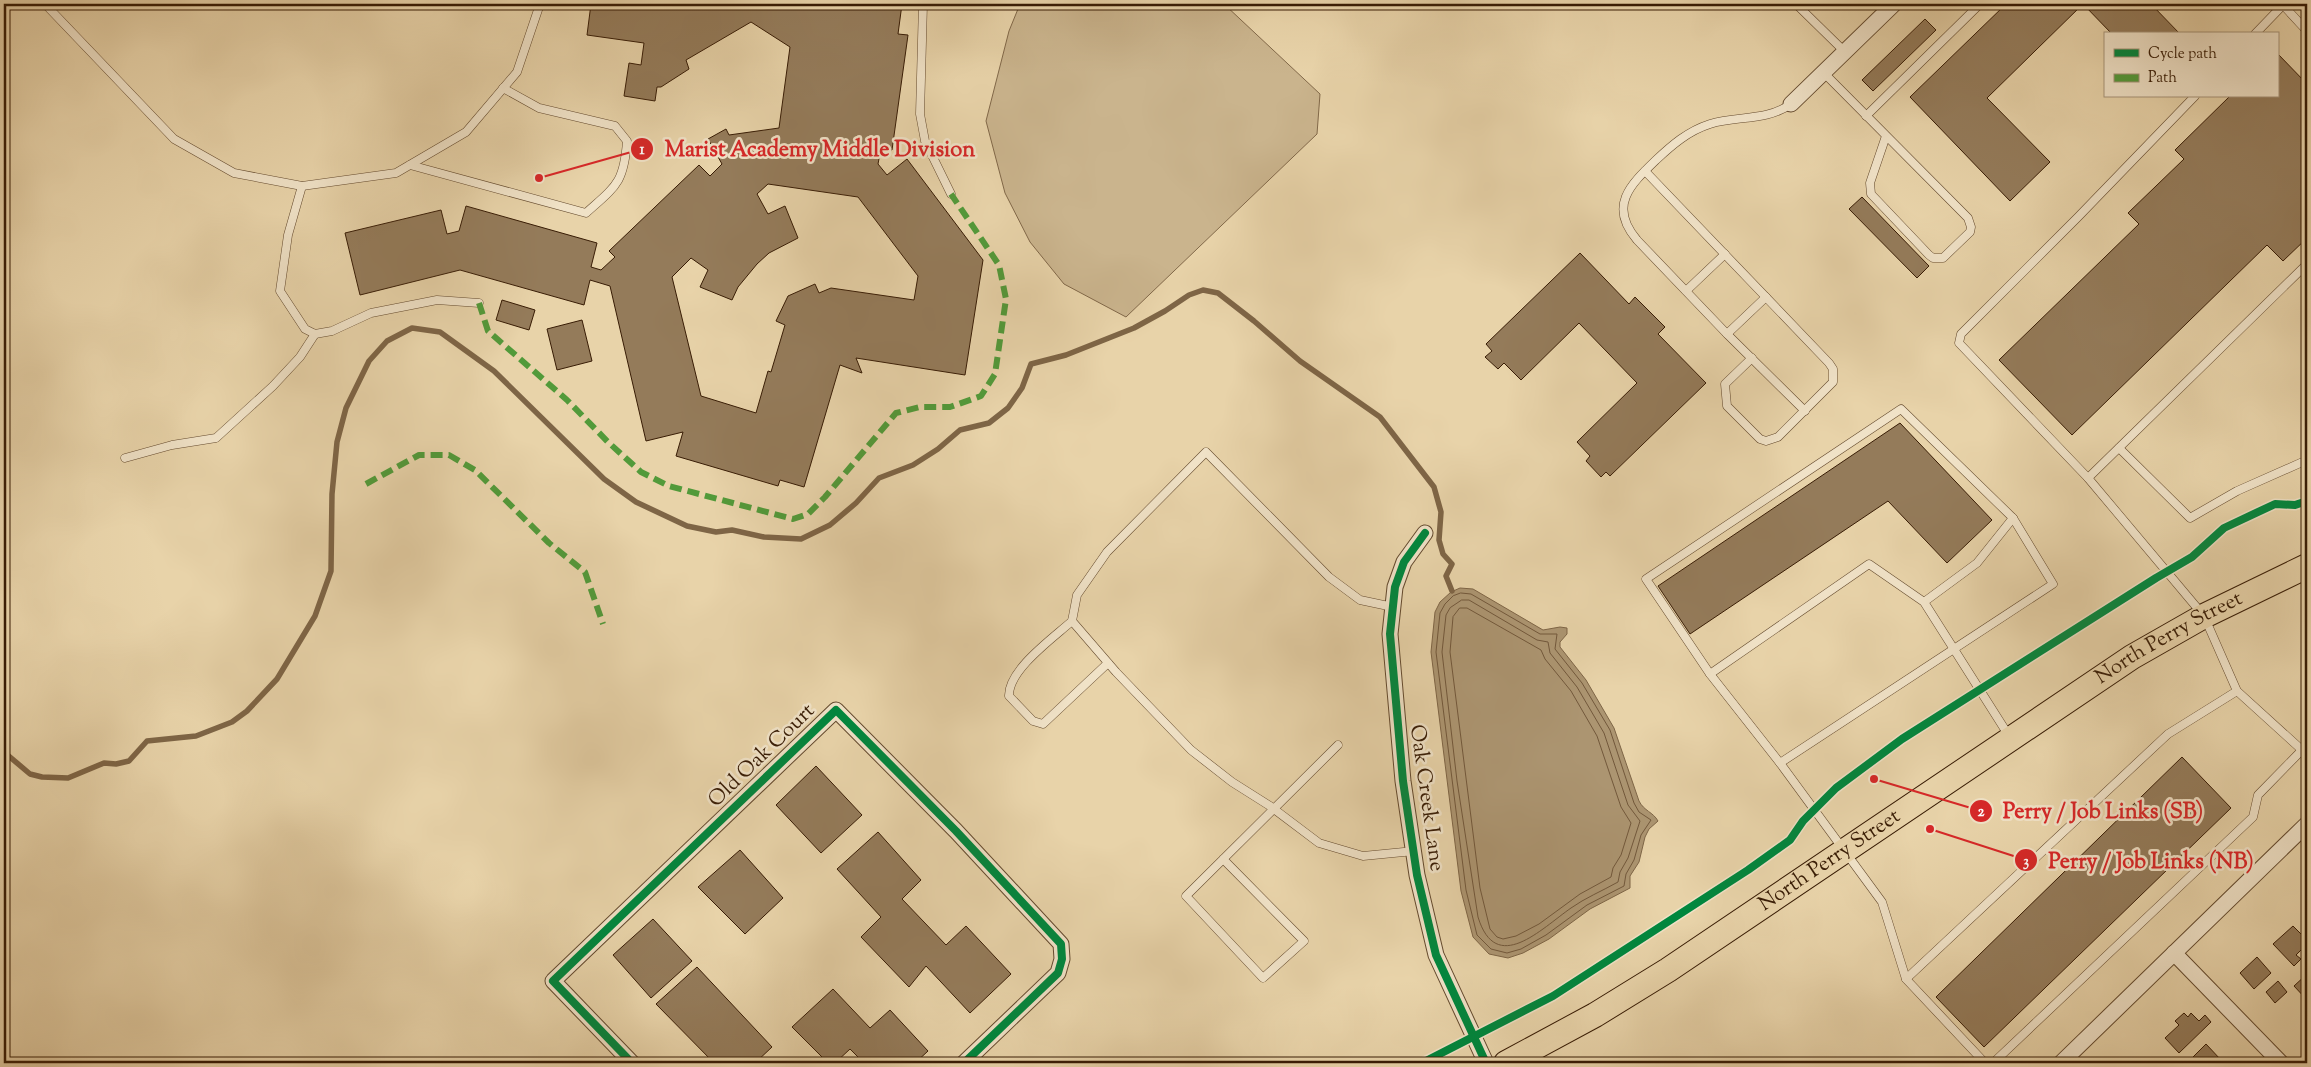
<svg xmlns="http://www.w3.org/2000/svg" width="2311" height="1067" font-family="'Sorts Mill Goudy',serif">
  <rect width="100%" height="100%" fill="#e8d3a9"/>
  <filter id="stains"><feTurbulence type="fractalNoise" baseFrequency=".004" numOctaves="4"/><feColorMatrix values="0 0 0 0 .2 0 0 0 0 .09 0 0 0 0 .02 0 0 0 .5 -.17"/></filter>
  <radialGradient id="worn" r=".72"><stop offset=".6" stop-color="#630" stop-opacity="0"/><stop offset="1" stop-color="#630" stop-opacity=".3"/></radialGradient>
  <!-- green -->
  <polygon fill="#cab48d" stroke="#816849" points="1020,4 1224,4 1320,94 1317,134 1126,317 1064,284 1030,242 1005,193 986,121 1009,31"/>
  <!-- water -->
  <path fill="#ac9571" stroke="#7e6546" d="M1460 588 1473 589 1543 630 1560 627 1567 628V634L1560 642V647L1586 680 1614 728 1639 801C1644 811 1653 812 1658 821L1649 829 1645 837 1639 862 1630 876V888L1590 909 1549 939 1523 953 1508 958 1489 954 1473 937 1461 891 1431 652 1435 612 1440 602 1451 592Z"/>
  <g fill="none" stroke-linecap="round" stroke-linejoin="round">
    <!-- shore -->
    <g stroke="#72583b" stroke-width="1">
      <polygon points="1461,593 1471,594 1540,634 1557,634 1555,649 1582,683 1610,730 1634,803 1639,812 1651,820 1641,835 1634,860 1626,874 1624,886 1587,905 1546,935 1521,949 1507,953 1491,949 1477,935 1466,890 1436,652 1440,613 1445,604 1453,596"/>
      <path d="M1462 600H1469L1537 640 1548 642 1550 653 1577 687 1604 733 1628 805 1640 821 1628 858 1620 872 1618 882C1602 891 1585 898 1571 908 1541 929 1496 976 1478 917L1457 781 1442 652 1446 615 1450 608Z"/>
      <polygon points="1460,608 1467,608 1541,650 1545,659 1571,691 1597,736 1621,807 1631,823 1621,855 1613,868 1611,877 1580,894 1539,924 1516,936 1503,939 1497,937 1490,929 1480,888 1450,652 1453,617"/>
    </g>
    <!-- stream -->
    <polyline stroke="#7e6546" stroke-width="5.5" points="4,752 30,774 42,777 68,778 104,763 116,764 129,761 147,741 196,736 232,722 247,711 277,679 315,616 331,571 332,494 337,442 346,408 369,361 387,341 412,328 440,332 494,371 604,479 636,502 687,526 716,532 732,530 764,537 801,539 830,525 856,503 879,478 913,465 938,449 960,430 989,423 1008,408 1022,388 1031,364 1066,355 1134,328 1165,311 1189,295 1203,290 1218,293 1254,321 1300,361 1380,417 1434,487 1441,512 1439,540 1443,554 1452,564 1446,576 1452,591"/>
  </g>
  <!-- building -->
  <g fill="#947b5a" stroke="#381c05" fill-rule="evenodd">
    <path d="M591 4H902L898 34 908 35 892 150 881 148 878 164 887 175 907 159 983 260 965 375 856 358 862 373 840 365 804 487 780 480 778 486 676 456 683 432 646 441 610 286 590 280 584 305 460 270 360 295 345 233 441 210 447 234 459 231 466 206 597 243 591 267 601 270 615 257 609 251 699 165 710 176 722 164 708 139 726 129 729 135 779 128 790 47 751 22 686 60 689 69 661 87H657L655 101 624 96 629 63 641 65 644 43 587 35ZM768 184 858 197 918 276 914 300 831 288 819 293 815 284 788 296 776 321 785 325 771 372 768 371 756 413 701 396 672 277 691 258 708 270 700 287 732 300 738 287 757 264 769 253 798 238 785 206 768 214 757 194Z"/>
    <polygon points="2006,4 2151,4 2180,34 2112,34 2083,4 1987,98 2050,162 2010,201 1910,97"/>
    <polygon points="1925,19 1936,30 1873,91 1862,80"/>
    <polygon points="2277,53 2307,84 2307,238 2283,261 2267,245 2072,435 1999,360 2139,224 2128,213 2184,159 2175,150 2230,96 2277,96"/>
    <polygon points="1862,197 1929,266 1917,278 1849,209"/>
    <polygon points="1580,253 1629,304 1635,297 1665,327 1658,334 1706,383 1610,476 1606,472 1601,477 1586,461 1590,456 1577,442 1637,383 1579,323 1521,380 1504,363 1498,369 1485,357 1492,351 1486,344"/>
    <polygon points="502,300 535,310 529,330 496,320"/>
    <polygon points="582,320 592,361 557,370 547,329"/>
    <polygon points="1900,423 1992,520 1947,563 1888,501 1690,634 1658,586"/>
    <polygon points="2182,757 2231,808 1984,1047 1936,997"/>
    <polygon points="816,766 862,815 821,853 776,805"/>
    <polygon points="878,832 921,880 902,899 946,945 966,926 1011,974 970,1013 926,966 909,987 861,937 881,917 837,869"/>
    <polygon points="740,850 783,898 745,934 698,887"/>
    <polygon points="653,919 692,961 651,998 613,955"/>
    <polygon points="2293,926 2307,940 2307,944 2296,955 2301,959 2294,966 2273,944"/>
    <polygon points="2257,957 2271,973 2254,989 2240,973"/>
    <polygon points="697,967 772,1047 755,1063 714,1063 656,1004"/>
    <polygon points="2307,974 2307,1000 2294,986"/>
    <polygon points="2278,981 2287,992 2275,1003 2266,992"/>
    <polygon points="833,989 870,1028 890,1010 928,1051 915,1063 864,1063 850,1049 835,1063 828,1063 792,1027"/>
    <polygon points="2184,1013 2188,1017 2191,1013 2199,1021 2205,1015 2211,1022 2179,1053 2165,1038 2179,1025 2175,1021"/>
    <polygon points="2206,1044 2221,1060 2217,1063 2191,1063 2189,1061"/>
  </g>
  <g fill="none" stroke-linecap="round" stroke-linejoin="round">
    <!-- service casing -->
    <g stroke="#644a2e" stroke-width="9">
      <g id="service">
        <polyline points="45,4 174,139 234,173 302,186 396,173 466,132 517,72 540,4"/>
        <polyline points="923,4 920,114 925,141 951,194"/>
        <polyline points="1796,4 1845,52"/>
        <polyline points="2285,4 2283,5 2307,31"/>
        <polyline points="2255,34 2283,5"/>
        <polyline points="1823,72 1968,218 1971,227 1970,232 1943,258 1933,258 1929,255 1871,194 1870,183 1886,136"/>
        <path d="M1791 104C1765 122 1738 115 1710 124 1688 131 1672 145 1656 160 1630 185 1608 206 1637 240L1727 334 1805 411"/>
        <polyline points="1866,116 1980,4"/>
        <path d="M410 165 586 213C616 186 624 183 627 141L615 126 539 108 503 88"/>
        <polyline points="1645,171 1829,363 1833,369 1833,382 1778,437 1766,441 1760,439 1727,406 1725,384 1752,358"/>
        <polyline points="302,186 288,235 280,291 305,329 315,334 332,331 371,313 437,300 479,303"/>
        <polyline points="1686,291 1725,254"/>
        <polyline points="1727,334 1766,297"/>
        <polyline points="2119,448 2190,518 2237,491 2307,460"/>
        <polyline points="125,458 172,445 216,438 273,386 300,357 315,334"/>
        <polyline points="2088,478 1959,343 1961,334 2078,217 2195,96"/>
        <polyline points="1924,602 1869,564 1710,674 1646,579 1901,409 2013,518 1977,563 1924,602 2009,736"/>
        <polyline points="1393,607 1360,600 1329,577 1206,452 1107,552 1077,595 1072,621 1116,672 1191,750 1232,782 1270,806 1319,843 1363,856 1414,851"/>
        <path d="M1072 621C1053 638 1008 670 1009 696L1033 721 1043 724 1108 663"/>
        <polyline points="1710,674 1780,763 1882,902 1906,979 1985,1063"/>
        <polyline points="1780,763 2053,584 2013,518"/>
        <polyline points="1223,859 1304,941 1263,978 1186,896 1338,745"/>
        <polyline points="1906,979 2168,734 2237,691"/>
        <polyline points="1993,1063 2253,817 2258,795 2302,750 2237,691 2204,616 2088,478 2307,264"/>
      </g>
    </g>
    <!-- minor casing -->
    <g stroke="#644a2e" stroke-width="17">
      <g id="minor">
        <polyline points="1791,104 1894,4"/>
        <polyline points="1425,533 1404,562 1395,587 1390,634 1403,781 1417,875 1436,955 1486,1063"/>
        <polyline points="2174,953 2281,1063"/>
        <polyline points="632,1063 553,981 836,710 956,831 1061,944 1062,959 1058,973 964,1063"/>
        <polyline points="2061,1063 2307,824"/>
      </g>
    </g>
    <!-- primary casing -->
    <g stroke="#381c05" stroke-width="26">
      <g id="primary">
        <path id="s1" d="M1506 1063 1595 1015 1668 970 2132 657 2204 616 2307 566"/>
      </g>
    </g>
    <!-- service -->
    <use href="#service" stroke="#f0e2c7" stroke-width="8"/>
    <!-- minor -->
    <use href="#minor" stroke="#f0e2c7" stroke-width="15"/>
    <!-- primary -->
    <use href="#primary" stroke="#e8d3a9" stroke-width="24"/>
    <!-- quiet -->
    <g stroke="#529a3a" stroke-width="6" stroke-dasharray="12 6" stroke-linecap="butt">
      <polyline points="479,303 488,331 567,400 608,442 641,472 669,486 793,519 808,514 825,497 896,413 920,407 950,407 981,396 995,374 1006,299 999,265 951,194"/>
      <polyline points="366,484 419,455 449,455 475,470 549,543 585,572 603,624"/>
    </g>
    <!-- cycleway casing -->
    <g stroke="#f0e2c7" stroke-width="11">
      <g id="cycleway">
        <polyline points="1425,533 1404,562 1395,587 1390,634 1403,781 1417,875 1436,955 1486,1063"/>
        <polyline points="632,1063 553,981 836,710 956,831 1061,944 1062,959 1058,973 964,1063"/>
        <polyline points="1422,1063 1553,996 1748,870 1790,840 1803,821 1836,788 1902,739 2156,578 2192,557 2224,528 2275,504 2295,505 2307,501"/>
      </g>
    </g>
    <!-- cycleway -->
    <use href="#cycleway" stroke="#00873e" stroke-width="8"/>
  </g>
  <g text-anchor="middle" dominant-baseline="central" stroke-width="5" stroke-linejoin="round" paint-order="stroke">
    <!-- street labels -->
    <g font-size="21" fill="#381c05" stroke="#f0e2c7">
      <text stroke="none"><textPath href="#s1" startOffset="788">North Perry Street</textPath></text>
      <text transform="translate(762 756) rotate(-44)">Old Oak Court</text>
      <text transform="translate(1426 798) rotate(82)">Oak Creek Lane</text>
      <text stroke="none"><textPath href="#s1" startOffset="382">North Perry Street</textPath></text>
    </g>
  </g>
  <!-- callouts -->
  <path fill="none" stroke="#d62828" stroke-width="2" d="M539 178L642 149M1874 779L1981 811M1930 829L2026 860"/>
  <g fill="#d62828" stroke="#f0e2c7" stroke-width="2">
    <circle cx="539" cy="178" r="5"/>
    <circle cx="1874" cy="779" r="5"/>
    <circle cx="1930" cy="829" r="5"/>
    <circle cx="642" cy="149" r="12"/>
    <circle cx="1981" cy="811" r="12"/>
    <circle cx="2026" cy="860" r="12"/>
  </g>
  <g font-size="15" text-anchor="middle" font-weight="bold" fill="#fff">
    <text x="642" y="154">1</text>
    <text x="1981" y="816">2</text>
    <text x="2026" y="866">3</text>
  </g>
  <g font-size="22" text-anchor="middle" font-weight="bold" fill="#d62828" stroke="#f0e2c7" stroke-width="5" stroke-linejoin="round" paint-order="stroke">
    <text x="820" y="156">Marist Academy Middle Division</text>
    <text x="2103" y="818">Perry / Job Links (SB)</text>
    <text x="2151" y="868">Perry / Job Links (NB)</text>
  </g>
  <!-- margin -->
  <rect width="2311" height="1067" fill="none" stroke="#e8d3a9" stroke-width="20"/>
  <rect x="5" y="5" width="2301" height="1057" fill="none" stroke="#381c05" stroke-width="2.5"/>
  <rect x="10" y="10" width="2291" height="1047" fill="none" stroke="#381c05"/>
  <!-- legend -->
  <rect x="2104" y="32" width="175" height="65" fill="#f0e2c7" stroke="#a69379"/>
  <rect x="2114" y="49" width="25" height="8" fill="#00873e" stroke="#a69379"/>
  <text x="2148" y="58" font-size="15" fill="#381c05">Cycle path</text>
  <rect x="2114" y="74" width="25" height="8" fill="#529a3a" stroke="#a69379"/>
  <text x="2148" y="82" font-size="15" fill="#381c05">Path</text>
  <rect width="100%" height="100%" filter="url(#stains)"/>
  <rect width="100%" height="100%" fill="url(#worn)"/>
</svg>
